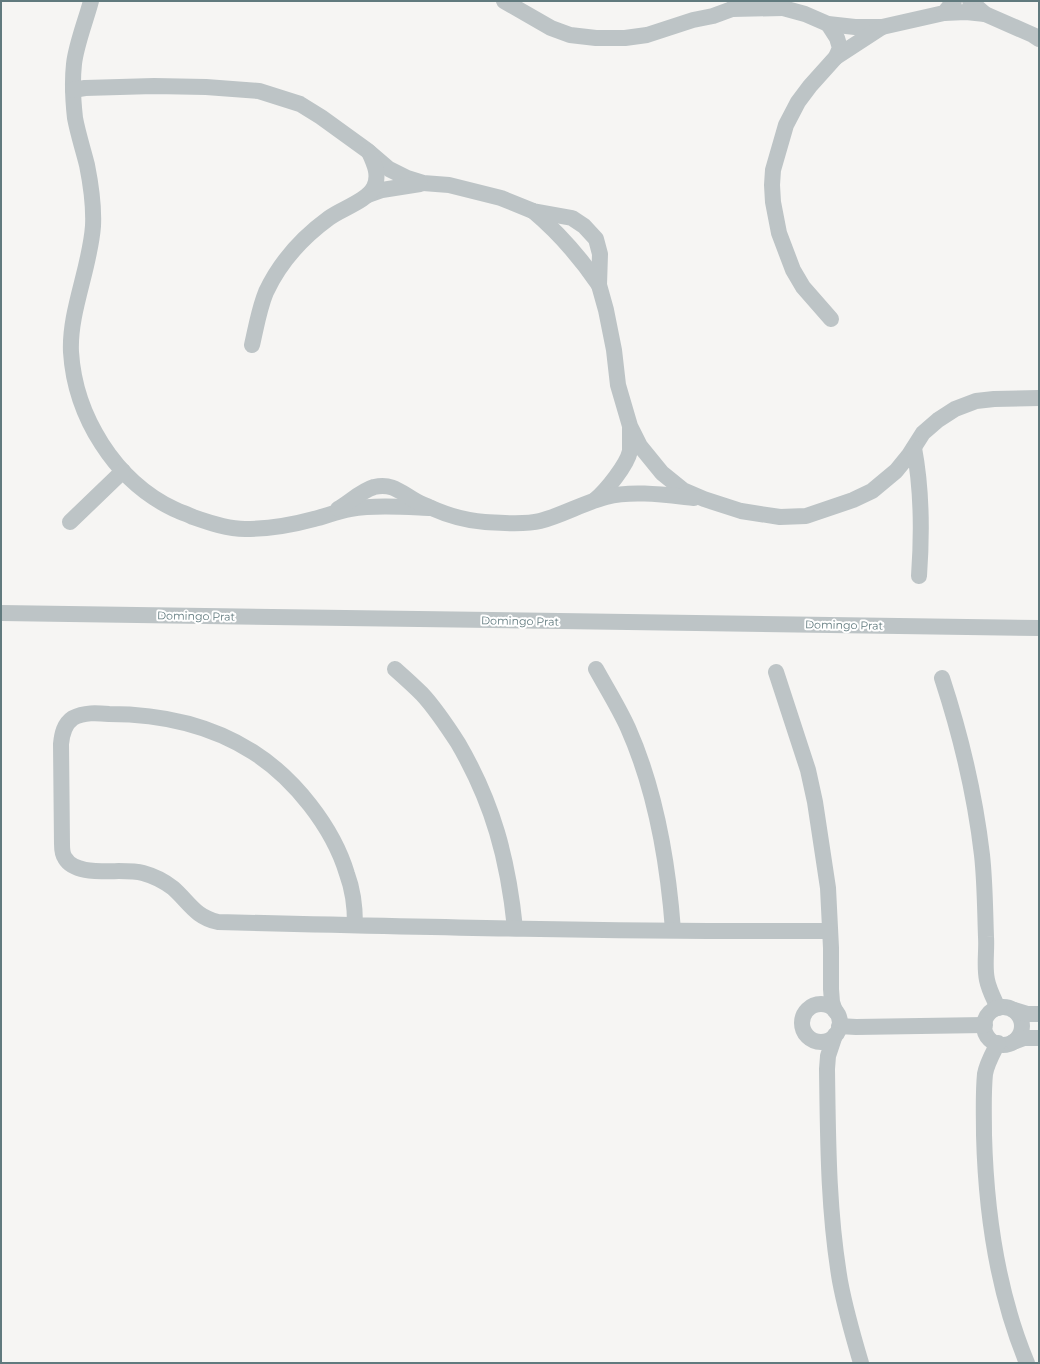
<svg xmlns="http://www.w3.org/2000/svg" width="1040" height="1364" font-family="Montserrat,sans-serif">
  <rect width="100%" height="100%" fill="#f6f5f3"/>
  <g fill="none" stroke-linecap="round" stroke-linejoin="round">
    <!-- minor -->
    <g stroke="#bdc4c6" stroke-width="16">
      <path d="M91 1C86 20 76 45 74 64 72 82 73 100 75 118 78 134 83 149 87 165 91 185 94 206 93 226 90 268 69 312 71 352 75 416 115 481 174 509 180 512 187 514 193 517 210 523 228 529 245 529 268 529 292 525 314 519 326 516 338 511 350 509 377 505 404 507 431 508"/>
      <polyline points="504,1 551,28 570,35 596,38 625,38 647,35 693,20 713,16 732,9 739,1"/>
      <polyline points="774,1 783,8 805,14 828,24 855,27 882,27 944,13 954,1"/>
      <polyline points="970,1 985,14 1033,35 1039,39"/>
      <polyline points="732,9 783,8"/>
      <polyline points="944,13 966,12 985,14"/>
      <polyline points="828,24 837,38 840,48 836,57 810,86 798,102 786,125 773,170 772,185 773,202 779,233 793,270 803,287 831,319"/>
      <polyline points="836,57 882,27"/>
      <polyline points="73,90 85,88 154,86 206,87 259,91 300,104 321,117 368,151 389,169 407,178 423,183 449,185 501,198 533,211 572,218 584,226 596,239 600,254 599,285 606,310 614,350 618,385 630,426 640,446 662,473 683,490 704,499 741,511 780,517 806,516 853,500 872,491 896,471 909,455 923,433 938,420 955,409 976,401 994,399 1039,398"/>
      <polyline points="368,195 382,190 420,184"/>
      <path d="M533 211C559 233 580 257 599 285"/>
      <path d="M252 345C256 328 259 309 266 292 280 262 303 237 329 218 341 209 367 201 374 187 380 175 374 163 369 152"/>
      <path d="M914 448C922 490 922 534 919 576"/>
      <path d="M595 500C606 491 627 465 630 451 630 446 630 435 630 429"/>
      <path d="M338 509C350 502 361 491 374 487 393 483 400 492 416 501 420 504 425 505 429 507 447 515 466 521 485 522 501 523 525 525 540 521 563 515 583 503 606 497 632 490 666 495 694 498"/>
      <polyline points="70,522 123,471"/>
      <polyline points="1,613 1039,628"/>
      <path d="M395 669C404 677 413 685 422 694 436 709 447 726 458 743 493 803 508 859 515 928"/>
      <path d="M596 669C607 689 619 708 628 728 656 791 668 863 673 930"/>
      <polyline points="776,672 808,770 815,802 828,888 831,948 831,989 832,1002 835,1011"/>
      <path d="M942 678C961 736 975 795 982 855 985 882 985 910 986 937 987 951 984 966 987 980 989 990 994 999 998 1008"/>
      <path d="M355 924C355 907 353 890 347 874 333 827 294 778 253 752 209 724 160 714 109 714 97 713 84 712 73 718 64 724 62 734 61 744L62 844C62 849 62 854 65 858 77 879 122 867 143 873 154 876 164 881 173 888 189 902 195 917 218 922 422 927 626 932 830 931"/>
      <circle cx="821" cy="1023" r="19"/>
      <circle cx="1003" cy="1026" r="19"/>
      <polyline points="1014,1010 1027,1014 1039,1014"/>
      <polyline points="839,1026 856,1027 985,1025"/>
      <path d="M835 1035 828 1056 827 1069C828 1140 828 1210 840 1281 845 1308 853 1336 861 1363"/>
      <polyline points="1013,1042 1024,1038 1039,1038"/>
      <path d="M998 1043C993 1053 987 1063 985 1074 983 1094 984 1115 984 1135 986 1212 997 1291 1027 1363"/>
    </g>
  </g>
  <g text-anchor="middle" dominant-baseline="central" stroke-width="4" stroke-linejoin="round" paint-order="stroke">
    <!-- street labels -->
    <g font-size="11" fill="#617a7e" stroke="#fff">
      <text transform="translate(196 616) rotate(1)">Domingo Prat</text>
      <text transform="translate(520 621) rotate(1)">Domingo Prat</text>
      <text transform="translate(844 625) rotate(1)">Domingo Prat</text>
    </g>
  </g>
  <!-- border -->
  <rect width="1040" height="1364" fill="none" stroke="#617a7e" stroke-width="4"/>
</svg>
